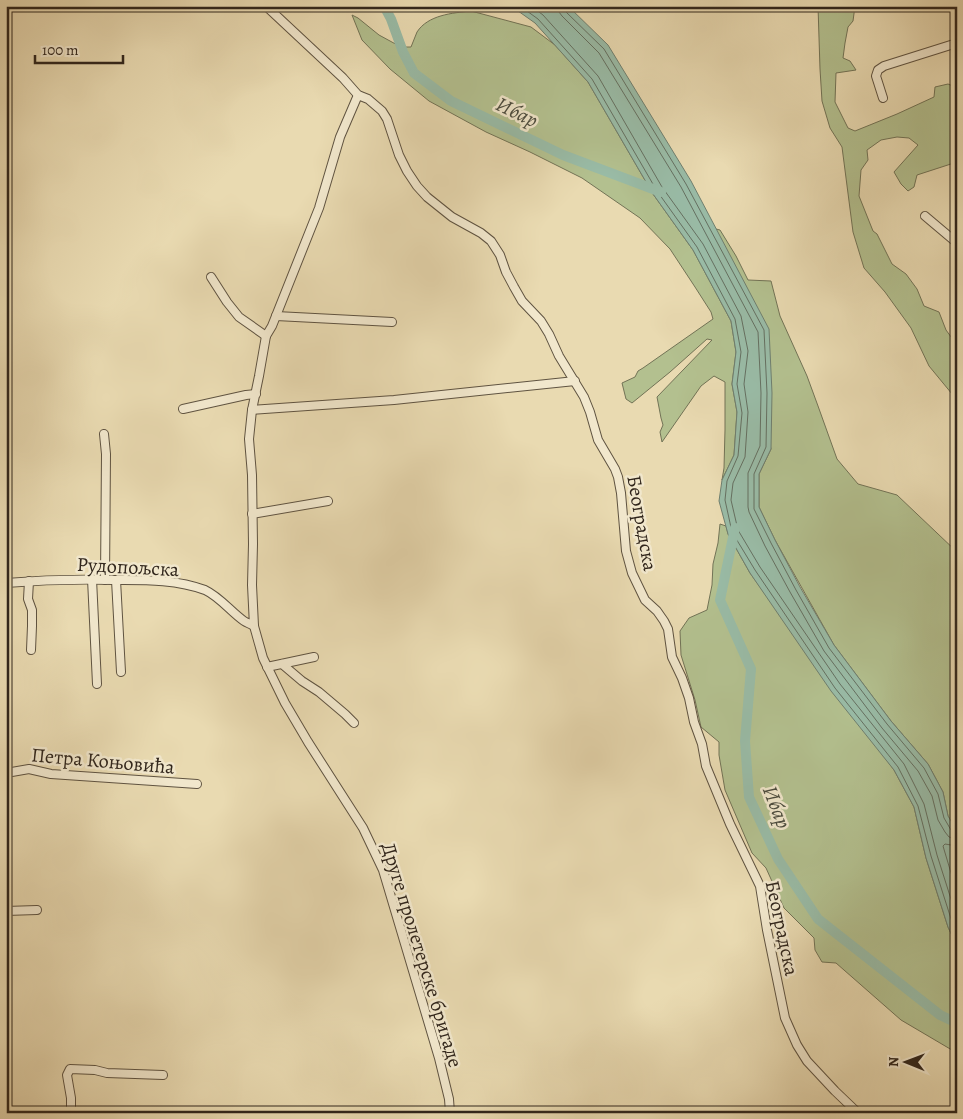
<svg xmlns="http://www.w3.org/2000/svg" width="963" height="1119" font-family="Alegreya,serif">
  <rect width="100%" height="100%" fill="#e9dab1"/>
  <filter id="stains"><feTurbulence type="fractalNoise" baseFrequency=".004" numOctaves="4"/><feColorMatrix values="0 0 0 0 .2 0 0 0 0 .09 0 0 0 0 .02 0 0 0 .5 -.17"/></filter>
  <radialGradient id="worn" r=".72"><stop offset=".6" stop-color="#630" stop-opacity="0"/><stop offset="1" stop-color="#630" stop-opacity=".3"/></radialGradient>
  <!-- green -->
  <g fill="#b3c08f" stroke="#727356">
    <polygon points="818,6 855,6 853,21 848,27 845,43 843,58 850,61 856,70 836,73 835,102 848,128 855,131 897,114 934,97 935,87 948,84 953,86 957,84 957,162 917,175 914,187 908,191 901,184 894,172 918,145 909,138 897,137 881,140 867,150 868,160 861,170 859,196 873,231 877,234 892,264 906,274 917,289 924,306 939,312 946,330 957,345 957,400 929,366 911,328 885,292 864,268 853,232 842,147 830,128 822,101 820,69"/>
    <path d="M471 11 531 27 555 45 588 82 653 194 693 250 731 321 736 352 732 384 737 412 734 455 722 480 724 468 725 430V382L714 376 701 386 662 442 660 432 663 425 661 418 657 397 712 340 707 339 670 372 632 403 626 399 622 383 635 377 638 371 643 368 713 319 711 312 695 287 670 249 640 218 582 178 530 152 486 132 429 101 390 69 362 40 352 15 358 18 379 35 401 47H411C413 42 415 37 417 32 428 15 452 13 471 11Z"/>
    <polygon points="716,229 720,230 736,256 748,280 771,281 780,316 807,376 818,406 837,459 858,484 897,495 957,552 957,831 948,816 943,792 928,764 891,721 834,645 775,540 759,507 759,474 771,449"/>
    <polygon points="720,524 726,526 728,534 750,573 781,616 894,770 914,807 926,858 948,927 957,946 957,1053 901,1020 836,963 822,962 815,950 814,938 784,908 766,868 752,853 725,790 719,755 719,742 701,727 695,700 681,655 680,631 689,618 707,610 712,585 713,564 718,543"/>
  </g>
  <!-- water -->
  <polygon fill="#99bba6" stroke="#6f7f6f" points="511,6 568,6 608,45 691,181 769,329 772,393 771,449 759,474 759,507 775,540 800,587 834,645 891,721 928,764 943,792 948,816 957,831 957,946 948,927 926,858 914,807 894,770 831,691 750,573 728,534 719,501 722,480 734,455 737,412 732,384 736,352 731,321 693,250 653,194 588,82 535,23"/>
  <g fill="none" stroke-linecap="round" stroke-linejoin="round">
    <!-- shore -->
    <g stroke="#657061" stroke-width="1">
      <polyline points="520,6 538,19 592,79 657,191 697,247 735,319 741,352 737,384 742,413 738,456 727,481 725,500 732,532 755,570 835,688 898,767 918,806 931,856 953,925 957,934"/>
      <polyline points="531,6 543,15 598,76 662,187 703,244 741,316 748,351 744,384 748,412 745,457 733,483 731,500 738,530 760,567 840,684 904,764 924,804 937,855 957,918"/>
      <polyline points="558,6 559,12 562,16 599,53 681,187 758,332 761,393 760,446 748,473 748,507 749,512 765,546 790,592 824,651 882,728 918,771 932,796 938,820 945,832 949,837 957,839"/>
      <polyline points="565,6 566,12 604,49 686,184 764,330 767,393 766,447 754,474 754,509 771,543 796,590 829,648 887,724 924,768 938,794 944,818 951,830 957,832"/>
      <polyline points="957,846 945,844 943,846 957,893"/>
    </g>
    <!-- river -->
    <g stroke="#99bba6" stroke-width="10">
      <polyline points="384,6 391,19 403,52 414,73 451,101 563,155 661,192"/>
      <polyline points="735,528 720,600 751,669 745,741 749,797 778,859 818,919 940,1015 957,1023"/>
    </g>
    <!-- minor casing -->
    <g stroke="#5f5341" stroke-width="10">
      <g id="minor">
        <polyline points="266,6 343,78 358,95 368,99 382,111 387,119 399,155 407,171 417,186 427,197 452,217 481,233 491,241 500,255 506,272 514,287 522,301 541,321 549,334 559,356 584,397 590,412 598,440 615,469 618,477 621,493 626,551 632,573 645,600 657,611 664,621 668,629 672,657 682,678 689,698 694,722 702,744 706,766 730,824 760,886 767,930 785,1018 797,1045 807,1061 835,1091 858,1113"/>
        <polyline points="883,98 876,76 878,70 884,66 957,43"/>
        <polyline points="925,216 957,243"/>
        <polyline points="211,277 227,302 239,317 266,336"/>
        <polyline points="276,316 392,322"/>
        <polyline points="183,409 246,395 256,394"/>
        <polyline points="252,410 394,400 575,381"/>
        <polyline points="104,434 106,454 105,580"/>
        <polyline points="252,514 328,501"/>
        <polyline points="92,579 97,684"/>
        <polyline points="116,580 121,672"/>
        <polyline points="29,581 28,599 32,610 32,626 31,650"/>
        <path d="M6 583C42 580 78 579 114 580 143 580 176 579 205 590 220 597 231 612 244 621 247 623 251 624 254 626L252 585 253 544 252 475 249 439 252 410 259 376 266 336 272 326 319 208 340 137 358 95"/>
        <polyline points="254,626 263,658 285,703 308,742 363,828 383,870 439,1058 449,1099 450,1113"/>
        <polyline points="6,636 7,636"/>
        <polyline points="282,664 302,681 319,692 345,714 354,723"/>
        <polyline points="267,667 314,657"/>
        <polyline points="6,773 29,769 51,774 197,784"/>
        <polyline points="6,911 37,910"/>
        <polyline points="71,1113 71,1098 67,1075 70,1069 95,1070 107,1073 163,1075"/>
      </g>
    </g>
    <!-- minor -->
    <use href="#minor" stroke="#f1e7cc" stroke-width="8"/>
  </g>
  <g text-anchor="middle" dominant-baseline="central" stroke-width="5" stroke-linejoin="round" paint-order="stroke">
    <!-- street labels -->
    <g font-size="20" fill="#31261c" stroke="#f1e7cc">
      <text transform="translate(642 523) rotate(80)">Београдска</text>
      <text transform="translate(128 567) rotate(3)">Рудопољска</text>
      <text transform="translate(103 761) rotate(5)">Петра Коњовића</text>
      <text transform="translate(782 928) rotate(78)">Београдска</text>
      <text transform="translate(422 955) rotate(73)">Друге пролетерске бригаде</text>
    </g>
    <!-- water labels -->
    <g font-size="21" font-style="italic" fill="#4b4b3e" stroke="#f1e7cc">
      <text transform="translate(517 112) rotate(26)">Ибар</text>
      <text transform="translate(777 807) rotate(69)">Ибар</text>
    </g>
  </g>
  <!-- margin -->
  <rect width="963" height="1119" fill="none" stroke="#e9dab1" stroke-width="25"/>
  <rect x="8" y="8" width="948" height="1104" fill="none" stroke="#31261c" stroke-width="2.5"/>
  <rect x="12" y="12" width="938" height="1094" fill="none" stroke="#31261c"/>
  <!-- north arrow -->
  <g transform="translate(906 1062) rotate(271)" stroke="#f1e7cc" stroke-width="4" paint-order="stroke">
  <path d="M0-4L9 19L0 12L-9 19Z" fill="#31261c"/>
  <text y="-8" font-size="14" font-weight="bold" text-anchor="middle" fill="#31261c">N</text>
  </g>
  <!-- scale -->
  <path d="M35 55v8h88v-8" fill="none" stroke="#31261c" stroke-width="2.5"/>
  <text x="42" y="55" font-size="15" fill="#31261c" stroke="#f1e7cc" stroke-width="4" paint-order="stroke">100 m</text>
  <rect width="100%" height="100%" filter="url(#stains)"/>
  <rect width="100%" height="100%" fill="url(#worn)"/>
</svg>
